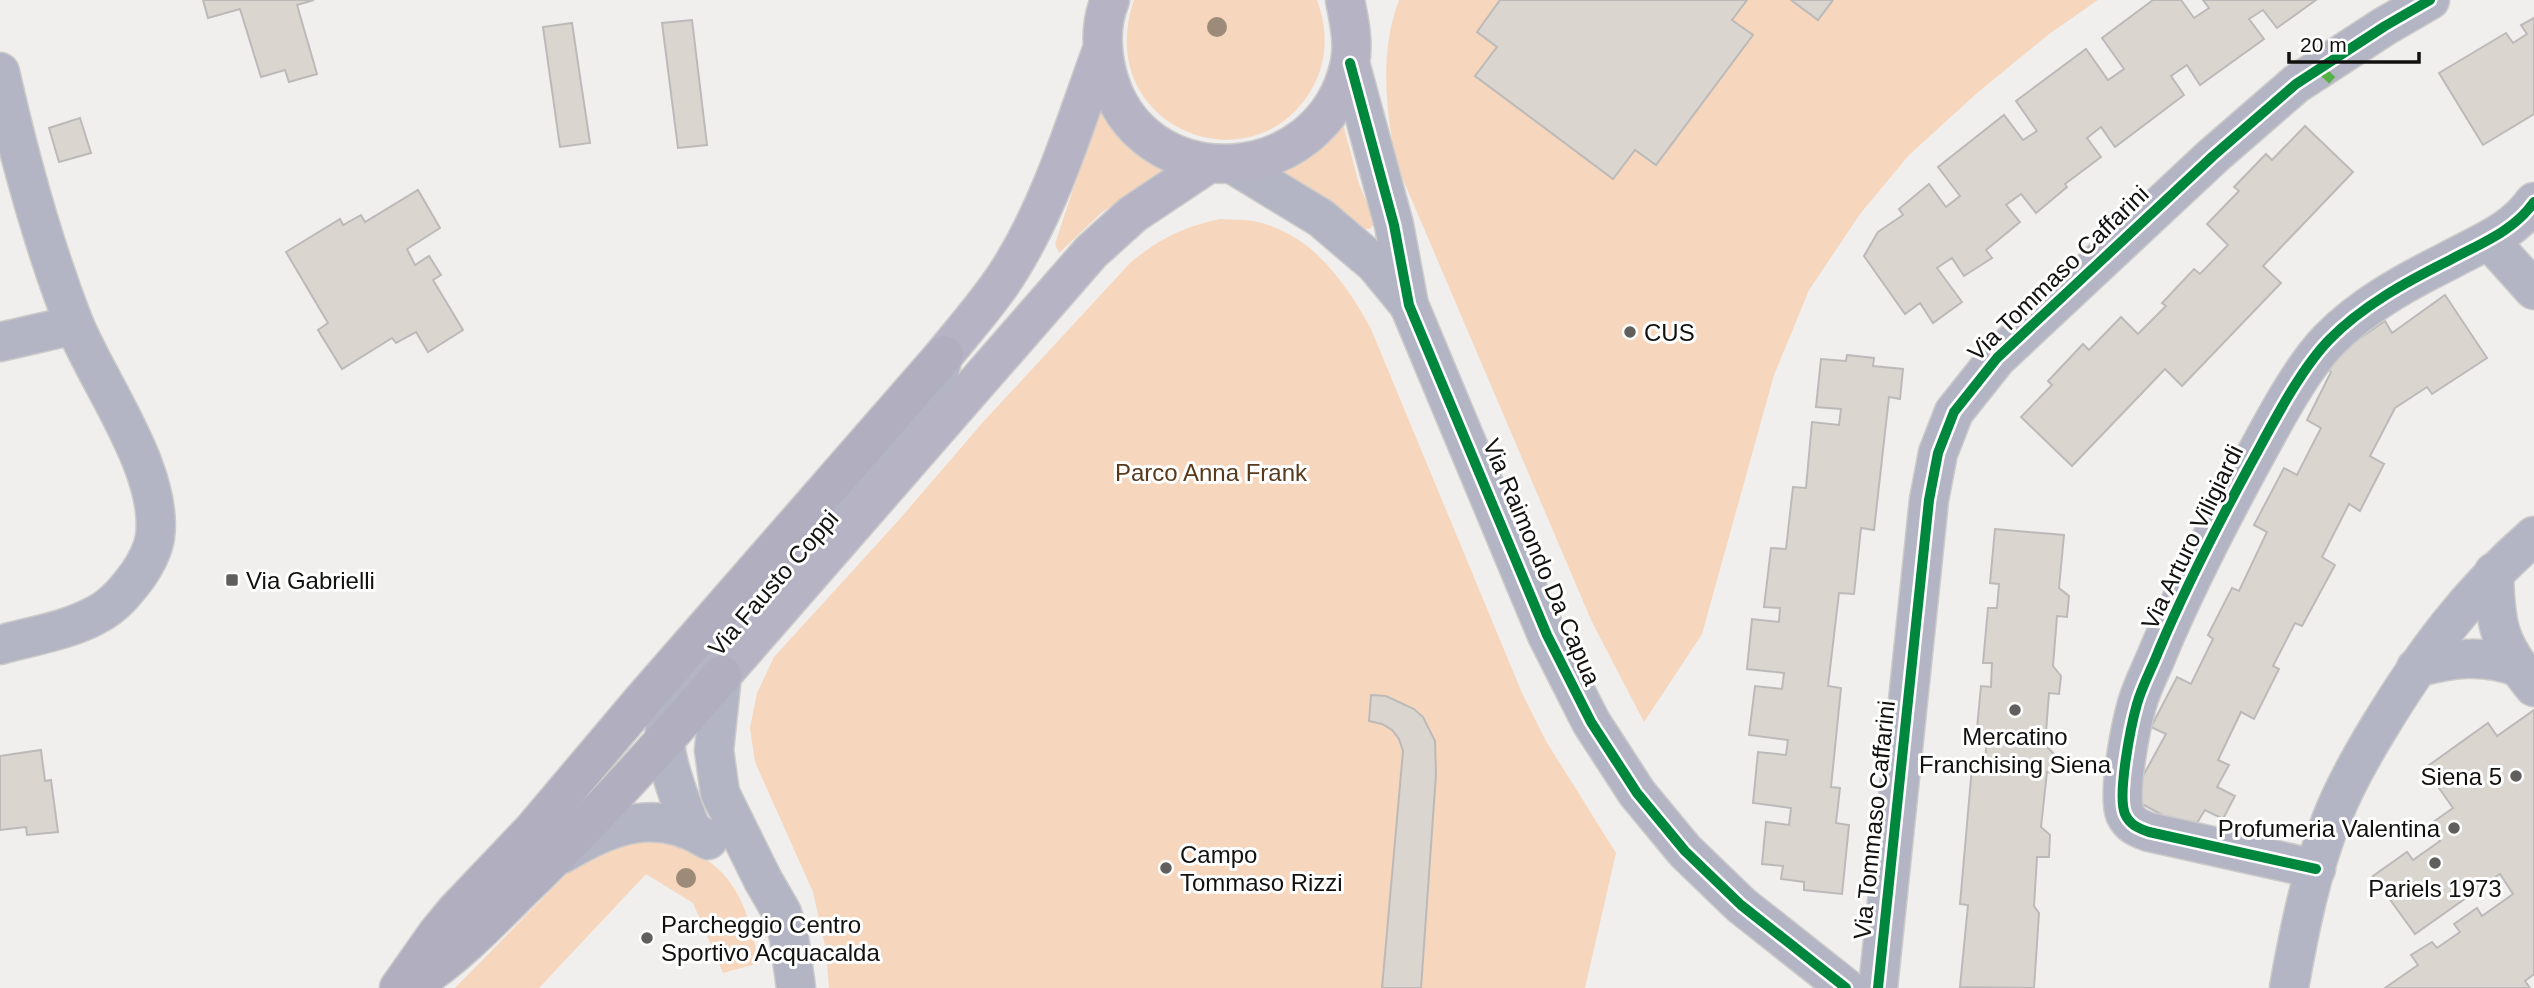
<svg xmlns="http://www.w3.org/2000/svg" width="2534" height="988" font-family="Helvetica,sans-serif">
  <rect width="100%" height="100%" fill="#f1efed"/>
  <!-- green -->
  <g fill="#f6d6bc">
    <path d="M1134 0H1317C1327 27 1328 56 1315 83 1259 194 1090 129 1134 0Z"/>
    <path d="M1399 0H2098L2049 34 1976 94 1909 155 1860 214 1809 290 1774 375 1702 634 1644 722 1592 622 1396 163C1386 109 1379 53 1399 0Z"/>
    <polygon points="1100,108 1122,139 1142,154 1170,170 1102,212 1059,253 1055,244"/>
    <polygon points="1343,124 1359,184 1375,222 1370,229 1363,229 1271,176 1321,145"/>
    <path d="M1220 219C1231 220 1242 219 1253 221 1310 232 1345 281 1371 329L1522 693 1546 741 1616 853 1585 988H829L826 950 813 892 755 762 750 728 757 693 774 657 898 521 984 421 1131 262C1161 238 1183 227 1220 219Z"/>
    <path d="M658 838C729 859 746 894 759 963L723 973 693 903 646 874 539 988H455L584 856 605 845Z"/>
  </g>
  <!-- building -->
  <g fill="#dbd5cf" stroke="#bcbab9" stroke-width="2">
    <polygon points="203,0 314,0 297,5 317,74 289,82 285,70 261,77 240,9 208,18"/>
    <polygon points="1500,0 1747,0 1732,20 1753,35 1656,165 1635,150 1613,179 1475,76 1497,47 1477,32"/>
    <polygon points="1791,0 1833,0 1818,20"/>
    <polygon points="2153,0 2181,0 2194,18 2209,8 2203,0 2316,0 2277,28 2263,10 2249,19 2264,39 2200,85 2187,65 2171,76 2184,95 2115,147 2101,127 2087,138 2101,157 2065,184 2067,187 2036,213 2021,194 2006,205 2020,222 1986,250 1992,258 1964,276 1952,258 1937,268 1962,302 1933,323 1920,303 1905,314 1864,256 1878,232 1903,215 1899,209 1929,184 1946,207 1960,196 1938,167 2004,115 2023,140 2037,131 2016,101 2086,49 2108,80 2124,69 2102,38"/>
    <polygon points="2534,18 2534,114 2483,145 2439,73 2506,33 2513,43 2527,34 2521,25"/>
    <polygon points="692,20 707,145 678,148 662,23"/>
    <polygon points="572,23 590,143 560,147 543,27"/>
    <polygon points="80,118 91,153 59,162 49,128"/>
    <polygon points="2305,126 2353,172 2263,266 2281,283 2182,386 2165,369 2072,466 2021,417 2052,385 2048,381 2083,344 2089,350 2121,317 2138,334 2166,306 2162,303 2194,269 2200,274 2228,245 2207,224 2239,191 2234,187 2266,154 2272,160"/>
    <polygon points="418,190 440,228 407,249 415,265 429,256 441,275 433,280 463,330 428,352 416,332 396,343 392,338 342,369 318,330 328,323 286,252 340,219 343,225 361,215 365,222"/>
    <polygon points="2445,295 2487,358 2432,394 2427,387 2395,408 2370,456 2384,464 2360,511 2349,504 2322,557 2335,565 2302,626 2295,623 2273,666 2279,669 2254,719 2241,712 2218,760 2229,765 2217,787 2235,796 2223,819 2205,810 2192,831 2131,798 2166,734 2151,727 2177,677 2191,684 2213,639 2208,635 2232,588 2239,591 2267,532 2254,525 2284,468 2297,475 2321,428 2307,420 2331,372 2324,363 2385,321 2392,333"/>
    <polygon points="1847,355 1874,358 1873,366 1903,369 1900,399 1889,397 1874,530 1861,528 1854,594 1839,593 1828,686 1841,688 1831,787 1840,788 1836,823 1849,825 1842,894 1804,890 1804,882 1781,879 1783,866 1762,864 1766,822 1789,825 1791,808 1753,803 1758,752 1786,755 1788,740 1749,735 1755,686 1782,689 1784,673 1747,669 1752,619 1779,622 1780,608 1764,607 1771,548 1786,549 1793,487 1806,488 1812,422 1839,425 1841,409 1816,407 1821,359 1846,361"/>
    <polygon points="1995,529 2064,535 2059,588 2069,596 2067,617 2057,616 2053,666 2061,676 2059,694 2049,693 2045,745 2054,754 2053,773 2047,772 2041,827 2050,835 2049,857 2037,857 2034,906 2039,913 2034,988 1960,987 1968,905 1960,904 1972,767 1984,768 1987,740 1976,739 1981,686 1991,687 1992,663 1983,663 1988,608 1997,608 1999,584 1990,583"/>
    <polygon points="1371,695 1386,696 1414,709 1423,717 1435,741 1436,774 1421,988 1382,988 1403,751 1399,739 1392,730 1382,724 1369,721"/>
    <polygon points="2534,710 2534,974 2525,981 2530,988 2385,988 2418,965 2411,955 2432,942 2437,948 2460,932 2454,924 2477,908 2482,916 2513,894 2500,874 2415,934 2373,876 2407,852 2413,860 2440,841 2429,825 2453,808 2425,768 2488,723 2497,736"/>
    <polygon points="41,750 45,781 51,780 58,832 27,835 26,827 0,830 0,756"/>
  </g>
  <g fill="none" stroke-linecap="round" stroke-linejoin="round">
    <!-- minor casing -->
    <g stroke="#cccbca" stroke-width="41">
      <g id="minor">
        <polyline points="1350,63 1394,225 1409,305 1547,635 1591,722 1637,793 1685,851 1741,905 1846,988"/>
        <path d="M0 72C19 156 42 241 73 321 97 382 164 470 155 537 153 551 146 563 138 575 126 591 114 606 96 615 67 631 31 636 0 645"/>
        <polyline points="1234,165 1321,218 1375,264 1408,304"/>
        <polyline points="2489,240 2534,290"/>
        <polyline points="0,342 74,325"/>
        <path d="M2494 572C2495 627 2499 644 2534 687"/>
        <path d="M2416 668C2452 658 2482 654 2518 667"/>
        <polyline points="722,675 714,750 720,793 763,880 782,913 789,937 796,988"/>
        <path d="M691 829C677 790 652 738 672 699L923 409 934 392 943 357"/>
        <path d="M562 854C610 825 656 807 708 840"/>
        <path d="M2316 869 2149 832C2138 828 2130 825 2125 814 2117 795 2131 725 2137 704 2142 686 2152 668 2159 650 2186 586 2217 526 2250 465 2271 427 2299 371 2329 340 2362 306 2406 282 2448 261 2479 244 2513 232 2534 202"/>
        <polyline points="1878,988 1929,500 1938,453 1954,412 1997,358 2213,156 2296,84 2385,26 2430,0"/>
        <path d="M2289 988C2299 931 2311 872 2332 818 2344 787 2361 757 2378 729 2424 653 2467 595 2534 536"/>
      </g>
    </g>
    <!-- major casing -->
    <g stroke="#cccbca" stroke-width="41">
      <g id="major">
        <path d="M1110 0C1100 24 1101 48 1107 73 1139 200 1323 191 1350 63 1354 42 1349 20 1345 0"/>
        <path d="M944 355C967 326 993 298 1012 266 1053 199 1075 123 1102 50"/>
        <polyline points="722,675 1091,252 1133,214 1208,164"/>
      </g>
    </g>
    <!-- highway casing -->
    <g stroke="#cccbca" stroke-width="41">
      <g id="highway">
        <path d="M415 983C454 958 487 924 520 891 591 823 657 750 722 675"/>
        <polyline points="399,988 437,934 455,912 533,830 642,701 944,355"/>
      </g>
    </g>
    <!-- minor -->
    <use href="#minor" stroke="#b3b4c4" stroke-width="38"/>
    <!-- major -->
    <use href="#major" stroke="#b6b4c4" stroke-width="38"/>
    <!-- highway -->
    <use href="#highway" stroke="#b0aebf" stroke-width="38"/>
    <!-- quiet -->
    <polyline stroke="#54b144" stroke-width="9" stroke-dasharray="18 9" stroke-linecap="butt" points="2319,68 2336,84"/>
    <!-- cycleway casing -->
    <g stroke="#fff" stroke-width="15">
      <g id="cycleway">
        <polyline points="1350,63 1394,225 1409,305 1547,635 1591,722 1637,793 1685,851 1741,905 1846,988"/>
        <path d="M2316 869 2149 832C2138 828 2130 825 2125 814 2117 795 2131 725 2137 704 2142 686 2152 668 2159 650 2186 586 2217 526 2250 465 2271 427 2299 371 2329 340 2362 306 2406 282 2448 261 2479 244 2513 232 2534 202"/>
        <polyline points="1878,988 1929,500 1938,453 1954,412 1997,358 2213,156 2296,84 2385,26 2430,0"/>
      </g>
    </g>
    <!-- cycleway -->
    <use href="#cycleway" stroke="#00873e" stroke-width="10"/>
  </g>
  <!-- trees -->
  <g fill="#9d8b7a">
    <circle cx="1217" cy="27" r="10"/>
    <circle cx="686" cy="878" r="10"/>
  </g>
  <!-- markers -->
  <g fill="#605f5d" stroke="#fff" stroke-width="2.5">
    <circle cx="1630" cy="332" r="7"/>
    <rect x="225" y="573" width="14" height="14" rx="3.5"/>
    <circle cx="2015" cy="710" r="7"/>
    <circle cx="2516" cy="776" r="7"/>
    <circle cx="2454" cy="828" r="7"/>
    <circle cx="2435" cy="863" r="7"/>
    <circle cx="1166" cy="868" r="7"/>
    <circle cx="647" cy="938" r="7"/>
  </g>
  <g text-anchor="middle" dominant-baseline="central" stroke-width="6" stroke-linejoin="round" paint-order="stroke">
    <!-- street labels -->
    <g font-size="24" fill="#121110" stroke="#fff">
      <text transform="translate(2058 273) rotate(-44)">Via Tommaso Caffarini</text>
      <text transform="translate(2192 537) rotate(-64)">Via Arturo Viligiardi</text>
      <text transform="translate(1542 562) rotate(67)">Via Raimondo Da Capua</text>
      <text transform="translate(773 583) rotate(-49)">Via Fausto Coppi</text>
      <text transform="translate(1874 820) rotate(-84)">Via Tommaso Caffarini</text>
    </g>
    <!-- poi labels -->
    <g font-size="24" fill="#121110" stroke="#fff" text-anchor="start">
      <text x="1644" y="332">CUS</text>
      <text x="246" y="580">Via Gabrielli</text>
      <text x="2015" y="736" text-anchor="middle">Mercatino<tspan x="2015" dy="28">Franchising Siena</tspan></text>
      <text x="2502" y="776" text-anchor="end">Siena 5</text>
      <text x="2440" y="828" text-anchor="end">Profumeria Valentina</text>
      <text x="1180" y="854">Campo<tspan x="1180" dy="28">Tommaso Rizzi</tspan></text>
      <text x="2435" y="888" text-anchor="middle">Pariels 1973</text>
      <text x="661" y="924">Parcheggio Centro<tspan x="661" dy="28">Sportivo Acquacalda</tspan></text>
    </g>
    <!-- park labels -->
    <g font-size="24" fill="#59391c" stroke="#fff">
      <text x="1211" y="472">Parco Anna Frank</text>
    </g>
  </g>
  <!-- scale -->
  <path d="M2289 52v10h130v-10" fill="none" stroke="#121110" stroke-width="3.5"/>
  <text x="2300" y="52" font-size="21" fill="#121110" stroke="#ffffff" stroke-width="5" paint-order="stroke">20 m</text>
</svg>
